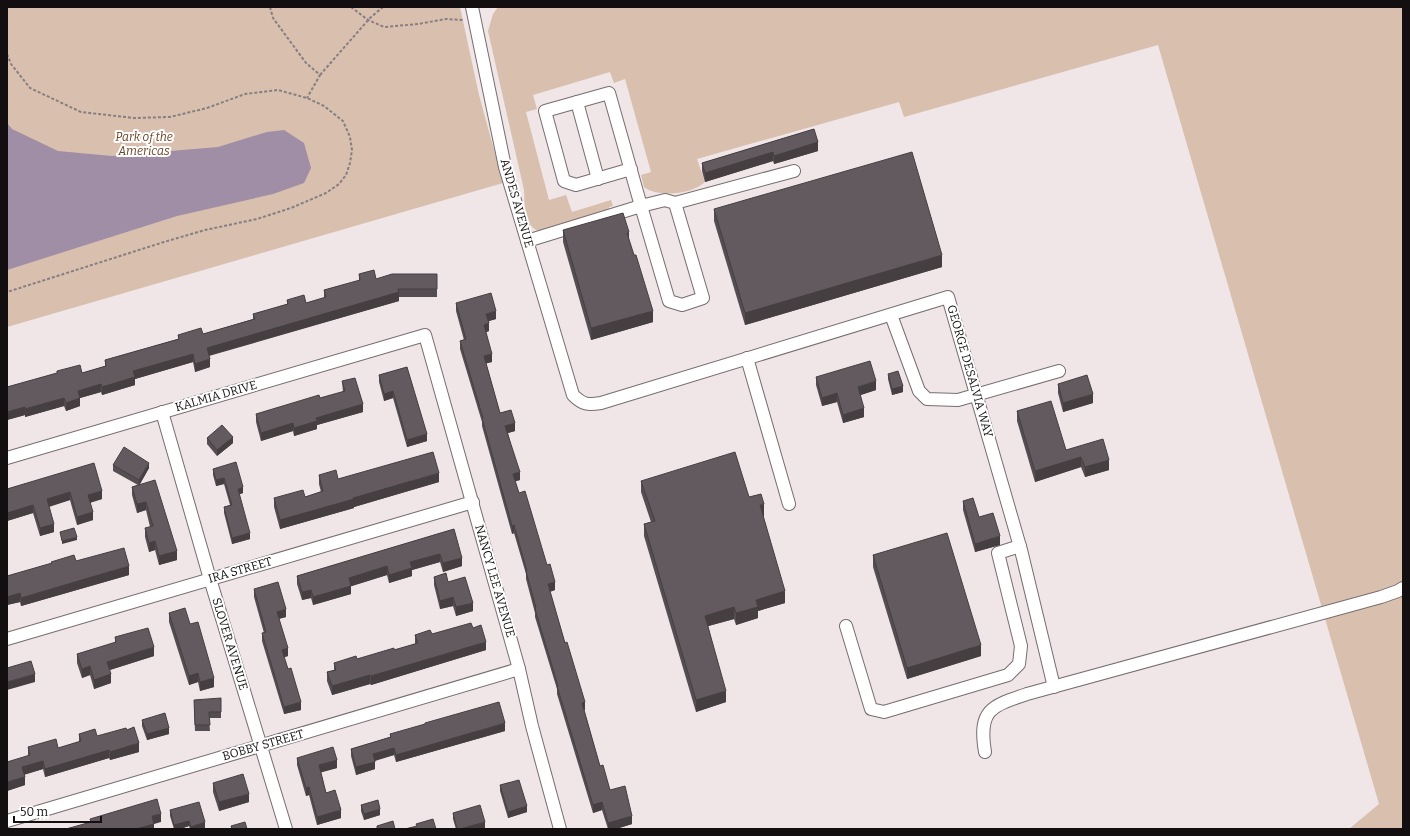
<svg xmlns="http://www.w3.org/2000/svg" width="1410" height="836" font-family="Bitter,serif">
  <rect width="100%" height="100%" fill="#f0e5e7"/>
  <!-- green -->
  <g fill="#d8bfae">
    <polygon points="7,7 460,7 479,95 503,183 7,327"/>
    <path d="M498 7H1403V829H1349L1379 804 1158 45 904 117 899 102 697 159 705 182C693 194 658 198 644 187L641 175 651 172 625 79 614 83 610 72 533 95 537 109 526 112 549 200 566 195 572 212 611 200 613 206 609 207V209L538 231C523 224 525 204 524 190L488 31 493 14Z"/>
  </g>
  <!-- water -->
  <polygon fill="#a08da6" points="7,123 12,129 58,151 112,156 218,147 267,132 284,130 304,143 311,168 304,183 273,194 177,216 7,270"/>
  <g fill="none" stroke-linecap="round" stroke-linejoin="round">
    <!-- minor casing -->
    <g stroke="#766d6e" stroke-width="14">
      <g id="minor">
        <path d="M472 7 505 167 573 395C583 405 588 405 601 403L948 297 1021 550 1054 687"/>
        <polyline points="577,102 598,179"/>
        <polyline points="675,203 794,171"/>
        <polyline points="527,241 641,206 669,301 682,305 703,298 675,203 665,200 641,206 609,93 545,111 564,181 576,185 631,169"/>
        <polyline points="891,315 919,391 927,399 958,400 1059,371"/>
        <polyline points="747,358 789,504"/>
        <polyline points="162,412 210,579 286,829"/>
        <polyline points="7,458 425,335 519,669 532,726 560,829"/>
        <polyline points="846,626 871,709 884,712 1008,675 1019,664 1021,646 998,553 1020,546"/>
        <polyline points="7,639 473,502"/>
        <path d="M985 752C978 710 991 706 1027 694L1381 597 1398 591 1403 588"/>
        <polyline points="7,821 519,669"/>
      </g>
    </g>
    <!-- path -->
    <g stroke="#867e80" stroke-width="2" stroke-dasharray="3 2" stroke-linecap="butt">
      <polyline points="270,7 273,18 306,63 320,75 307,98"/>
      <polyline points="351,7 368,20 384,27 418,24 446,19 463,20"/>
      <polyline points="7,54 11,64 30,88 81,112 134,118 170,117 207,108 245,94 278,90 307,98 324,106 343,121 350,137 352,150 350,163 346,175 339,184 326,193 291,208 257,219 205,230 164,242 7,292"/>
      <polyline points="320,75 370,18 383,7"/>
    </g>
    <!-- minor -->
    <use href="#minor" stroke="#fff" stroke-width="12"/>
  </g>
  <!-- wall -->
  <g fill="#544d52">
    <polygon points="814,129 818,151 774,164 773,161 705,182 702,171 702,163"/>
    <polygon points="714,209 942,267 745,325 714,221"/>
    <polygon points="563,230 629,240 653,322 591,340 563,242"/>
    <polygon points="359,274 376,279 437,274 437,297 399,297 399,301 209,356 210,367 195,372 193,362 135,379 135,385 102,395 101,392 80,398 80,406 66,411 64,406 25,417 25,415 7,420 7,387 57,373 57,371 82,373 105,366 105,360 178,339 178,335 203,334 253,319 253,314 287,304 287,300 306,303 324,298 324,290 359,281"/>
    <polygon points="456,303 496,319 488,321 489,331 486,332 492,362 486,363 500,413 515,431 508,433 520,480 515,481 519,493 555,590 550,592 585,710 584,710 600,766 610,790 632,824 616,829 608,829 602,810 593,813 557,694 557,689 535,617 535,613 526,579 526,574 514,533 512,534 482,426 482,422 460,349 460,341 464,340 456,311"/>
    <polygon points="407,367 427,441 407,447 393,398 384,401 379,382 379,375"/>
    <polygon points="888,374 903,392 892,395 888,379"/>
    <polygon points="816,377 876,390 860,395 864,417 843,423 837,402 822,406 816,385"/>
    <polygon points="342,381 363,412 317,425 317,429 294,436 293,431 261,441 256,422 256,414 320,398 343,392"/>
    <polygon points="1058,384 1093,403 1063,412 1058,393"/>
    <polygon points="1017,411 1066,450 1109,470 1085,477 1081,467 1035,482 1017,421"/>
    <polygon points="207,438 233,443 217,456 207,444"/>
    <polygon points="113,465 149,468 139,485 177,560 159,565 155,550 149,552 145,537 145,528 150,527 146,510 137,513 132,495 132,487 138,485 113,471"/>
    <polygon points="213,469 243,493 239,494 250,539 232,544 224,513 224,507 230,505 224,484 216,486 213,475"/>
    <polygon points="319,475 338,479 439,482 354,507 354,508 280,529 274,507 274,498 305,497 321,492 319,484"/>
    <polygon points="641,481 749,497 764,516 763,516 785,603 758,611 758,618 736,625 734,619 708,626 726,702 696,712 644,536 644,524 651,522 641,492"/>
    <polygon points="7,489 102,491 102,499 90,503 93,520 77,525 70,500 49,507 54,532 40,536 33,513 7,521"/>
    <polygon points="963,501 979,517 1000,545 975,552 963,510"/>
    <polygon points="454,529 462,566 443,572 440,562 412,570 412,576 389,583 387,575 351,586 351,594 313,605 311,598 302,600 297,584 297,576"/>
    <polygon points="873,555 981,656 907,679 873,567"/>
    <polygon points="76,561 129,575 21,606 20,602 7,605 7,576 51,564 51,562"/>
    <polygon points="434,577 448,582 473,611 456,616 453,606 440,609 434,585"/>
    <polygon points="254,589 286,617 279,619 288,656 284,657 301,710 284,714 262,641 262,633 264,633 254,597"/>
    <polygon points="169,613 190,624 214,687 200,691 198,682 189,685 169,622"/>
    <polygon points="473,628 486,650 371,685 370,684 332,695 327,681 327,672 334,670 334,663 357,659 394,650 415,644 415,635 432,634"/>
    <polygon points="115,637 154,656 109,670 111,683 94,689 90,675 82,678 77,663 77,654 115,643"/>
    <polygon points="221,698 221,718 209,718 210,731 195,731 194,706"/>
    <polygon points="142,720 169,734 147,740 142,726"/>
    <polygon points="127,730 139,752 110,760 109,758 45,777 43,769 24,775 25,785 7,791 28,756 28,747 58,748 79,742 79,734 97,736"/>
    <polygon points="505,731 396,762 394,755 375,761 375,769 356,775 351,756 351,749 390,737 390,734"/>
    <polygon points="297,758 337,768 321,772 326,793 341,818 317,825 309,795 306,796 297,765"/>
    <polygon points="213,783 249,802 219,811 213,792"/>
    <polygon points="500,785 527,812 508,818 500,791"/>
    <polygon points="361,805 380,815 364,820 361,811"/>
    <polygon points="170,810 205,828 203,829 190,829 189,826 180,829 174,829 170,816"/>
    <polygon points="453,813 485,828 481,829 456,829 453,819"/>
  </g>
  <!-- shaded-wall -->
  <g fill="#453f42">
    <polygon points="818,142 818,151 774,164 774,156"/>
    <polygon points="773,152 773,161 705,182 705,173"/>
    <polygon points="629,232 629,244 627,233"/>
    <polygon points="942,255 942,267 745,325 745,313"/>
    <polygon points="399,292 399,301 207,356 207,348"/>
    <polygon points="496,311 496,319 486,322 486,314"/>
    <polygon points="653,311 653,322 591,340 591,328"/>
    <polygon points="489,323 489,331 484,333 484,325"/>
    <polygon points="193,354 193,362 135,379 135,385 102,395 102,387 133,371"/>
    <polygon points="492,354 492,362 484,364 484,356"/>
    <polygon points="210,359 210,367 195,372 195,364"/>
    <polygon points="876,381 876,390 858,396 858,387"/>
    <polygon points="101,384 101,392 80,398 80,406 66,411 66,403 78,391"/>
    <polygon points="903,386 903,392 892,395 892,389"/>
    <polygon points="393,391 393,398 384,401 384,394"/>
    <polygon points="837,393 837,402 822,406 822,398"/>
    <polygon points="1093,394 1093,403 1063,412 1063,403"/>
    <polygon points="64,398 64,406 25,417 25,409"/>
    <polygon points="363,404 363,412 317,425 317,429 294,436 294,428 316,418"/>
    <polygon points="25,407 25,415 7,420 7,412"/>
    <polygon points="864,408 864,417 843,423 843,415"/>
    <polygon points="293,423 293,431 261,441 261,433"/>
    <polygon points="515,423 515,431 505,434 505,426"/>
    <polygon points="427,434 427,441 407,447 407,440"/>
    <polygon points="233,437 233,443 217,456 217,450"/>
    <polygon points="1081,457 1081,467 1035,482 1035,471"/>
    <polygon points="1109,460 1109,470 1085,477 1085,467"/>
    <polygon points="149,463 149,468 139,486 139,480"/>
    <polygon points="520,472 520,480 513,482 513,474"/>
    <polygon points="439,473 439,482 354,507 354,508 280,529 280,520 353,498"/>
    <polygon points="224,478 224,484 216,486 216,480"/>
    <polygon points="243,487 243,493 238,495 238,489"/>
    <polygon points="102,491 102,499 88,503 88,495"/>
    <polygon points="70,492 70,500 47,507 47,499"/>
    <polygon points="146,502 146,510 137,513 137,504"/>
    <polygon points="764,504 764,516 760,517 760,505"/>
    <polygon points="33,505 33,513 7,521 7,513"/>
    <polygon points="93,512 93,520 77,525 77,517"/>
    <polygon points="54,524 54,532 40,536 40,528"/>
    <polygon points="514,525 514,533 512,534 512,526"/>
    <polygon points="250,533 250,539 232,544 232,538"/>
    <polygon points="1000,536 1000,545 975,552 975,544"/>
    <polygon points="77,537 77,540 62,544 62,541"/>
    <polygon points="155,541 155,550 149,552 149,543"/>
    <polygon points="177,551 177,560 159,565 159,556"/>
    <polygon points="440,554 440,562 412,570 412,576 389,583 389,575 410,562"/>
    <polygon points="462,558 462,566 443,572 443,563"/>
    <polygon points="129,566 129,575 21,606 21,598"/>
    <polygon points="387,566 387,575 349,587 349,578"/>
    <polygon points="555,582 555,590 548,592 548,584"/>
    <polygon points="351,586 351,594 313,605 313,597"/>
    <polygon points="311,590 311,598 302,600 302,592"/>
    <polygon points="785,591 785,603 758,611 758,618 736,625 736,613 756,600"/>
    <polygon points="20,593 20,602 7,605 7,597"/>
    <polygon points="453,597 453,606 440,609 440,601"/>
    <polygon points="473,603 473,611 456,616 456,607"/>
    <polygon points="734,607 734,619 705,627 705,616"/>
    <polygon points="286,609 286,617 277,619 277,612"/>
    <polygon points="486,642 486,650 371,685 371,676"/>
    <polygon points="981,645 981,656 907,679 907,668"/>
    <polygon points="154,647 154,656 107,671 107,662"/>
    <polygon points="288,648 288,656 282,658 282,650"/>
    <polygon points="90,666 90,675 82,678 82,669"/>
    <polygon points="198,673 198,682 189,685 189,676"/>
    <polygon points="35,674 35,682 7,690 7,682"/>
    <polygon points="111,674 111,683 94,689 94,680"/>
    <polygon points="370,675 370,684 332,695 332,686"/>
    <polygon points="214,678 214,687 200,691 200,682"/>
    <polygon points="726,691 726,702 696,712 696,700"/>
    <polygon points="301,702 301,710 284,714 284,707"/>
    <polygon points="585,702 585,710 582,711 582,703"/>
    <polygon points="505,723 505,731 396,762 396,755"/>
    <polygon points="169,728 169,734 147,740 147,734"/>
    <polygon points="139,743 139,752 110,760 110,752"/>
    <polygon points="394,748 394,755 373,761 373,754"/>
    <polygon points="109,750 109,758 45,777 45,769"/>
    <polygon points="337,760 337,768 319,773 319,765"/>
    <polygon points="43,761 43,769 22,775 22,767"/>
    <polygon points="375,762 375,769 356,775 356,767"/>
    <polygon points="25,777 25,785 7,791 7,782"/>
    <polygon points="309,787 309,795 306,796 306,788"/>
    <polygon points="249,794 249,802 219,811 219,802"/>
    <polygon points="602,802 602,810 593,813 593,805"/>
    <polygon points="527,806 527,812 508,818 508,812"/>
    <polygon points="380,809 380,815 364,820 364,814"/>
    <polygon points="341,810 341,818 317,825 317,817"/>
    <polygon points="161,814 161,822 154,824 154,829 136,829 152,816"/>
    <polygon points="632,816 632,824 616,829 608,829 608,823"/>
    <polygon points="189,821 189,826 180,829 174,829 174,825"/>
    <polygon points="205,822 205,828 203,829 191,829 191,827"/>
    <polygon points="485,822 485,828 481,829 460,829"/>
  </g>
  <!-- building -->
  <g fill="#625a5f" stroke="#453f42">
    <polygon points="814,129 818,142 774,156 773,152 705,173 702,163"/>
    <polygon points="912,152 942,255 745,313 714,209"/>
    <polygon points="623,213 629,232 627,233 634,255 636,255 653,311 591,328 563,230"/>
    <polygon points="374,270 376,279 392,274 437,274 437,289 398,289 399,292 207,348 210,359 195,364 193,354 133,371 135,377 102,387 101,384 78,391 80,398 66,403 64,398 25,409 25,407 7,412 7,387 57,373 57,371 80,365 82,373 106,366 105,360 179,339 178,335 201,328 203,334 255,319 253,314 288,304 287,300 304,295 306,303 326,297 324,290 360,280 359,274"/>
    <polygon points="491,293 496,311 486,314 489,323 484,325 492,354 484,356 500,413 511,410 515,423 505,426 520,472 513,474 519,493 525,491 547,565 550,564 555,582 548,584 565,643 567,642 585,702 582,703 600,766 603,765 610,790 625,786 632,816 608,823 602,802 593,805 557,686 558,686 535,609 536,608 526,571 527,571 514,525 512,526 482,418 483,418 460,341 466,339 456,303"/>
    <polygon points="870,361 876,381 858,387 864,408 843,415 837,393 822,398 816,377"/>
    <polygon points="407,367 427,434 407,440 393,391 384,394 379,375"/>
    <polygon points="898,371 903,386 892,389 888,374"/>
    <polygon points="1087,375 1093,394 1063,403 1058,384"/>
    <polygon points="355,378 363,404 316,418 317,421 294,428 293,423 261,433 256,414 319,395 320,398 345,391 342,381"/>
    <polygon points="1051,401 1066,450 1103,439 1109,460 1085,467 1081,457 1035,471 1017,411"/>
    <polygon points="222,425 233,437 217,450 207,438"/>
    <polygon points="124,447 149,463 139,480 113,465"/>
    <polygon points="433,452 439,473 353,498 354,499 280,520 274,498 303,490 305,497 323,491 319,475 336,470 338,479"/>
    <polygon points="735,452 749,497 761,494 764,504 760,505 785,591 756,600 758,607 736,613 734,607 705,616 726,691 696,700 644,524 655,521 641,481"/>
    <polygon points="236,462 243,487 238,489 250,533 232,538 224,507 232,505 224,478 216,480 213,469"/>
    <polygon points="94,463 102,491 88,495 93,512 77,517 70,492 47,499 54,524 40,528 33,505 7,513 7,489"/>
    <polygon points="155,480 177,551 159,556 155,541 149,543 145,528 153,526 146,502 137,504 132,487"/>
    <polygon points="973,498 979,517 993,513 1000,536 975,544 963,501"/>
    <polygon points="74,528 77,537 62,541 60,532"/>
    <polygon points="454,529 462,558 443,563 440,554 410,562 412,568 389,575 387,566 349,578 351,586 313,597 311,590 302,592 297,576"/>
    <polygon points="947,533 981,645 907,668 873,555"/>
    <polygon points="124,548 129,566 21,598 20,593 7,597 7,576 52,563 51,562 74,555 76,561"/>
    <polygon points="446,573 448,582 465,577 473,603 456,607 453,597 440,601 434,577"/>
    <polygon points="278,582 286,609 277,612 288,648 282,650 288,669 291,668 301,702 284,707 262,633 266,632 254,589"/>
    <polygon points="185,608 190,624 198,622 214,678 200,682 198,673 189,676 169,613"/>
    <polygon points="471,623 473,628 481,625 486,642 371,676 370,675 332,686 327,672 336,670 334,663 356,656 357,659 394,648 394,650 418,643 415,635 430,630 432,634"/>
    <polygon points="148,628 154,647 107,662 111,674 94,680 90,666 82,669 77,654 116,642 115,637"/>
    <polygon points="31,661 35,674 7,682 7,668"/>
    <polygon points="221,698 221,712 209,712 210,725 195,725 194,700"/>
    <polygon points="499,702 505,723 396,755 394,748 373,754 375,762 356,767 351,749 391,737 390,734 425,724 425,723"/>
    <polygon points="165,713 169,728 147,734 142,720"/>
    <polygon points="134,727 139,743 110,752 109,750 45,769 43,761 22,767 25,777 7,782 7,762 30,755 28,747 56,739 58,748 81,741 79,734 95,729 97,736 126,728 127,730"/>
    <polygon points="333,747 337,760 319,765 326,793 335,790 341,810 317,817 309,787 306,788 297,758"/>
    <polygon points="243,774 249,794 219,802 213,783"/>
    <polygon points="519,780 527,806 508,812 500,785"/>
    <polygon points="157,799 161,814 152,816 154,824 136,829 66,829 91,822 90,819"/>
    <polygon points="378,800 380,809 364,814 361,805"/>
    <polygon points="199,802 205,822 191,827 189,821 174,825 170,810"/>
    <polygon points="480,805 485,822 460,829 457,829 453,813"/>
    <polygon points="433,819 436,829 405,829 417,826 416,824"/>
    <polygon points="393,821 395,829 377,829 377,826"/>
    <polygon points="245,822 247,829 232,829 231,826"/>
  </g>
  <g text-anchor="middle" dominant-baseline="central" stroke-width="4" stroke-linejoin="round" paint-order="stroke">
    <!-- park labels -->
    <g font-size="12" font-style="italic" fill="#6c4425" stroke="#fff">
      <text x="144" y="137">Park of the<tspan x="144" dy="14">Americas</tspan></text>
    </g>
    <!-- street labels -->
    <g font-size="12" fill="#130f10" stroke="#fff">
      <text transform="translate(517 203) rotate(74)">ANDES AVENUE</text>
      <text transform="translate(970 371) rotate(74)">GEORGE DESALVIA WAY</text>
      <text transform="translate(216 396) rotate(-16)">KALMIA DRIVE</text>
      <text transform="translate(240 570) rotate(-16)">IRA STREET</text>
      <text transform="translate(495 581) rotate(74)">NANCY LEE AVENUE</text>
      <text transform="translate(230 644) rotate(73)">SLOVER AVENUE</text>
      <text transform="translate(263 745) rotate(-16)">BOBBY STREET</text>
    </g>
  </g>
  <!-- border -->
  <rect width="1410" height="836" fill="none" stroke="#130f10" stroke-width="16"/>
  <!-- scale -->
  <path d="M14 816v6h87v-6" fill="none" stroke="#130f10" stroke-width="2"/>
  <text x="20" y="816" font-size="12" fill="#130f10" stroke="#ffffff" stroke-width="3" paint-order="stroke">50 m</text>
</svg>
